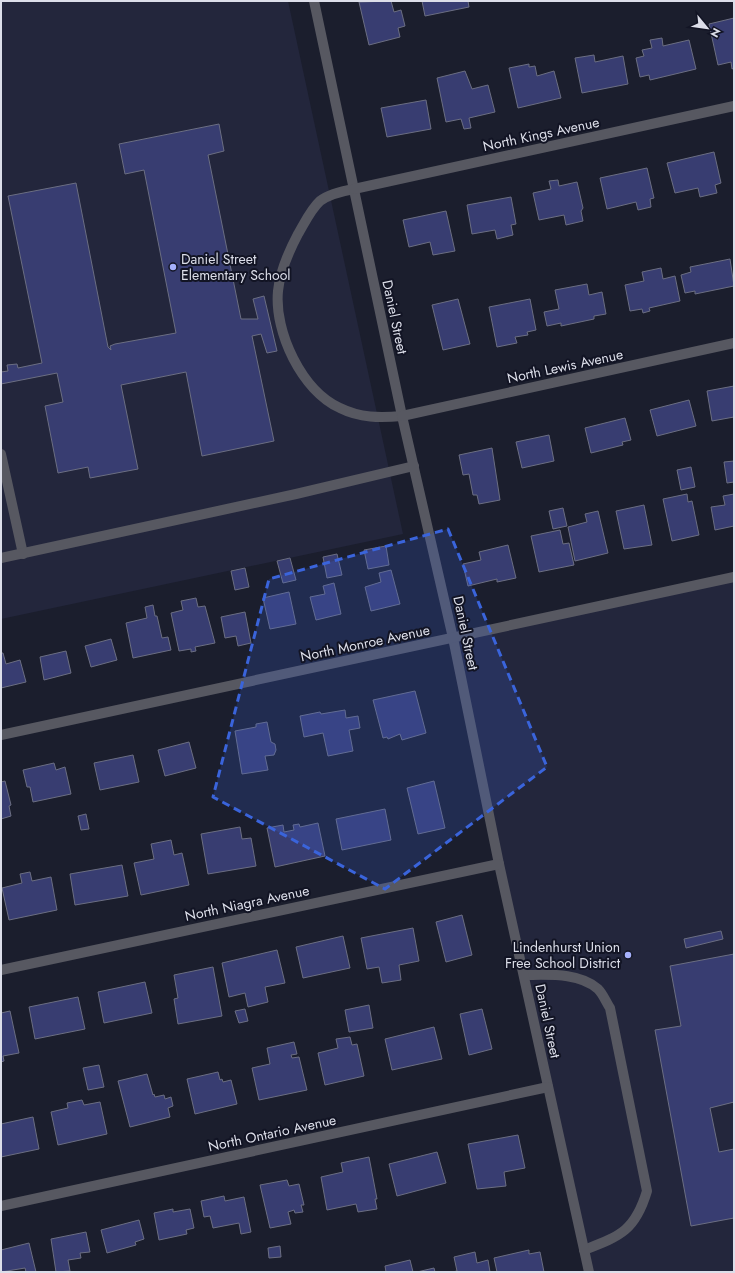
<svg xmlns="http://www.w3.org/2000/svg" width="735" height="1273" font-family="Jost,sans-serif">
  <rect width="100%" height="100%" fill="#1b1e2d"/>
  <!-- built -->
  <g fill="#23263c">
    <polygon points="1,1 288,1 403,534 1,619"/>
    <polygon points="734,577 734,1272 590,1272 453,638"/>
  </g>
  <!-- building -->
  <g fill="#383d71" stroke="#6b6e82">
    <polygon points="391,1 394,12 401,10 405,26 398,28 400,37 369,45 359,2"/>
    <polygon points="422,1 468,1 469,7 425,16"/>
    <polygon points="734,18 734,68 732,69 731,62 718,65 709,24"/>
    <polygon points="662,38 663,46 689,40 696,69 650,80 649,75 640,77 636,58 644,56 642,50 652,48 650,40"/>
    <polygon points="594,55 595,62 623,56 628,84 582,93 575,58"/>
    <polygon points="529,64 529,67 535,66 537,76 554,71 561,98 518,108 509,68"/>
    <polygon points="465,71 472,89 488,85 495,112 469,118 471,128 464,129 461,119 446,122 437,78"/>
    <polygon points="426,100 431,129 387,137 381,108"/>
    <polygon points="219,124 224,151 208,155 241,319 258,319 253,299 264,296 277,351 267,353 261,334 252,336 274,441 202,456 186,372 121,385 138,469 90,478 88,467 58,473 45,406 63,402 57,373 1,384 1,372 8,371 7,365 17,364 18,368 42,363 8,196 76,183 108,347 111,350 110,346 115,344 176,333 144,170 125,174 119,144"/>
    <polygon points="714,152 721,183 715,185 717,193 700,197 698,188 675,193 667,163"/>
    <polygon points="647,168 654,198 650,199 651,207 638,210 636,202 607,209 600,178"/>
    <polygon points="558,180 559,186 577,182 583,208 581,211 583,221 566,225 564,215 539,220 533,193 551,189 549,181"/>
    <polygon points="511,197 516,224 511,225 513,235 497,239 495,230 472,234 467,205"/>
    <polygon points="446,211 455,251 433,255 430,242 409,247 403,220"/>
    <polygon points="730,259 734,286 695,294 695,291 685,293 681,275 691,272 690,267"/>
    <polygon points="661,268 663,279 675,276 680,301 649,308 650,311 643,313 642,309 630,311 625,285 644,281 642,272"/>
    <polygon points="587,284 589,295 602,292 606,314 594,316 594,319 561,326 561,323 547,326 544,312 559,309 555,290"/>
    <polygon points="458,299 470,344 443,350 432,305"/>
    <polygon points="530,299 536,330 527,332 528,335 515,337 517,343 497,347 489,307"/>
    <polygon points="734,386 734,417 712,421 707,391"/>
    <polygon points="689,400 696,426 657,436 650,410"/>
    <polygon points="625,418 631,440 622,442 623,445 591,453 585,428"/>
    <polygon points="549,435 554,461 522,468 516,442"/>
    <polygon points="492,448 500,500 479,504 477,495 473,495 469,474 463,475 459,455"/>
    <polygon points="734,461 734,482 727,483 724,462"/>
    <polygon points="691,467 695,487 681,490 677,470"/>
    <polygon points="687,494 688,502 692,501 699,535 672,541 663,499"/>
    <polygon points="734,494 734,526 715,530 711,507 725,505 723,496"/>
    <polygon points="644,505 652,545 624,549 616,511"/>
    <polygon points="563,508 567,526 553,529 549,511"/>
    <polygon points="598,511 608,553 575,561 568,527 587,522 585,514"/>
    <polygon points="560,530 563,544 569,543 574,565 539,572 531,536"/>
    <polygon points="508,545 516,578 497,582 497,579 468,586 463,564 481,560 479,552"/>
    <polygon points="386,546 389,565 368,569 364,550"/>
    <polygon points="337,554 342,575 327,578 323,557"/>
    <polygon points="290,558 296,580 283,583 277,561"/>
    <polygon points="245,568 249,587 235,590 231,571"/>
    <polygon points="391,570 400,604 371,611 365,587 381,582 379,573"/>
    <polygon points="334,583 341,614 316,620 310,597 325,594 323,586"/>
    <polygon points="289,592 296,624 270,629 263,598"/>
    <polygon points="196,598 198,607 205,606 215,643 195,647 196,651 191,652 191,649 179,651 171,613 183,610 181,601"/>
    <polygon points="153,605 155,616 157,616 162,638 168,637 171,650 133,658 126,623 147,618 145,607"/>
    <polygon points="245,612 251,643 238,646 236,636 225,638 221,617"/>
    <polygon points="111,639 117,660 91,667 85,646"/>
    <polygon points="66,651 71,673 44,680 40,657"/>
    <polygon points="1,653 3,653 6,664 20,660 26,682 1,688"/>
    <polygon points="415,691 426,733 402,740 400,734 388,739 387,737 383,738 373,700"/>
    <polygon points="345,710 346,718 358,716 360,728 349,730 353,751 328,756 323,733 304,737 300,716 320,712 321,714"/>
    <polygon points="267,722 271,742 275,744 276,750 274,755 265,756 268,770 242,774 235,731 256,727 256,724"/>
    <polygon points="189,742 196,768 165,776 158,750"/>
    <polygon points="133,755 139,782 100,790 94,763"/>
    <polygon points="54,763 56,770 65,767 71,794 33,802 30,787 27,787 23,770"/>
    <polygon points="5,781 11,805 9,806 11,816 1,819 1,782"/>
    <polygon points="434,781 445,828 418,834 407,788"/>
    <polygon points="385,809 391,840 342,850 336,819"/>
    <polygon points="86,814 89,829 81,830 78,816"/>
    <polygon points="318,823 325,856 275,867 267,828 283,825 284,832 294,830 293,825 299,824 300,827"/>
    <polygon points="240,827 242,839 251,838 256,866 208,874 201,834"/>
    <polygon points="171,840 174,855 182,853 189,885 141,895 134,863 154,859 151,844"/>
    <polygon points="122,865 128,896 75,905 70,874"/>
    <polygon points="30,872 32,881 51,877 57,910 9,920 2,888 22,883 20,874"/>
    <polygon points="462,915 472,955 446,962 436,922"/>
    <polygon points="413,928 419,961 399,965 401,980 382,983 379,967 367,969 361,938"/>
    <polygon points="721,931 723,939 686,948 684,939"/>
    <polygon points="343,936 350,968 303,978 296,947"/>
    <polygon points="277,950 285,983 265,987 268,1002 248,1007 245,993 229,997 222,963"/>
    <polygon points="734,954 734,1102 710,1108 719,1152 734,1149 734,1218 691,1226 655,1030 681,1026 670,966"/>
    <polygon points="213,967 222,1016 178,1024 174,999 178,998 174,975"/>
    <polygon points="145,982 152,1013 104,1023 98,992"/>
    <polygon points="78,997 85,1029 35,1039 29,1007"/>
    <polygon points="369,1005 373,1028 349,1032 345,1010"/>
    <polygon points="245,1009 248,1021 239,1023 235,1011"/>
    <polygon points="482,1009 492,1049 469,1055 460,1014"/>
    <polygon points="10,1011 19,1053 3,1056 4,1061 1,1062 1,1013"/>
    <polygon points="434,1027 442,1059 392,1070 385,1039"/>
    <polygon points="350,1037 352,1045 357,1044 364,1076 325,1085 318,1053 338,1048 336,1039"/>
    <polygon points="294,1042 297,1054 291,1055 292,1058 299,1057 307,1090 259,1100 252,1068 270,1064 267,1048"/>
    <polygon points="99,1065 104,1087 88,1090 83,1068"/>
    <polygon points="218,1072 220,1080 222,1079 223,1082 231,1080 237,1104 195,1114 187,1079"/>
    <polygon points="147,1074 153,1095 154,1094 155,1097 164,1095 165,1099 171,1097 173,1106 168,1108 170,1117 130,1127 118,1081"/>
    <polygon points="82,1100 84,1105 100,1102 107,1134 58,1145 51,1112 68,1108 67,1103"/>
    <polygon points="33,1117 39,1149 1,1157 1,1124"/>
    <polygon points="518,1135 525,1168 504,1172 506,1186 477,1189 468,1144"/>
    <polygon points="437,1152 446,1183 397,1196 389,1164"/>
    <polygon points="369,1157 377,1199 375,1199 377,1209 358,1212 356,1204 327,1210 321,1177 343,1172 341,1163"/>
    <polygon points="287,1180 289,1186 299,1184 304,1205 301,1205 303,1212 295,1213 294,1210 288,1212 291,1224 270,1228 260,1185"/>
    <polygon points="224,1196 225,1201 244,1197 251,1232 241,1234 239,1223 213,1228 210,1216 204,1217 201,1201"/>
    <polygon points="173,1209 173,1212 190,1209 194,1228 186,1230 187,1234 159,1240 154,1213"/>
    <polygon points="139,1220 144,1239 135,1242 136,1245 107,1253 101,1230"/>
    <polygon points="86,1232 90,1252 80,1253 81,1258 68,1260 70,1271 56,1272 51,1239"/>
    <polygon points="29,1243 36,1272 26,1272 25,1268 1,1272 1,1250"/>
    <polygon points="280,1246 281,1257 269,1258 268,1248"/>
    <polygon points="529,1250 529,1254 540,1252 544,1272 497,1272 494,1258"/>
    <polygon points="475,1252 477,1263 488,1260 490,1272 452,1272 457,1271 454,1257"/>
    <polygon points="410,1260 413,1272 386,1272 385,1266"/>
    <polygon points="434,1268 435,1272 417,1272"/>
  </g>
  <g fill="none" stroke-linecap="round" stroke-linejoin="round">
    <!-- service -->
    <g stroke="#575861" stroke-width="10">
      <path d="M354 189C343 191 329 194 320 201 311 209 304 224 298 234 289 251 280 271 278 291 274 332 302 391 340 408 360 418 380 418 402 416"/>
      <polyline points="1,454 23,554"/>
      <polyline points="1,558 296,494 414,466"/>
      <path d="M524 975C547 975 579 972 598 989 603 994 606 1002 610 1008L647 1191C635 1231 620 1236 584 1250"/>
    </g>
    <!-- minor -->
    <g stroke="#575861" stroke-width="10">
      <polyline points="314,1 402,416 453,638 499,864 589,1272"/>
      <polyline points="354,189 734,106"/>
      <polyline points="402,416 734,343"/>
      <polyline points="1,735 734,577"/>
      <polyline points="1,970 499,864"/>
      <polyline points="1,1206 548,1087"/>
    </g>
  </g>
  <!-- marked area -->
  <path fill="#3a64db" fill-opacity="0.2" stroke="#3a64db" stroke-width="3" stroke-dasharray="8 5" stroke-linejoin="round" d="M448 529 547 767 385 889 213 797 269 579Z"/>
  <!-- markers -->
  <g fill="#a6b1fc" stroke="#121424" stroke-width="1.5">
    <circle cx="173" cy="267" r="4"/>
    <circle cx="628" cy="955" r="4"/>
  </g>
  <g text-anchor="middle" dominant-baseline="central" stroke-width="4" stroke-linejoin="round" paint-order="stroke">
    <!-- street labels -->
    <g font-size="14" fill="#dcdee9" stroke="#121424">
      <text transform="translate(541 134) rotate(-12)">North Kings Avenue</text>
      <text transform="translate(395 317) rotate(78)">Daniel Street</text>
      <text transform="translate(565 366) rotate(-12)">North Lewis Avenue</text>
      <text transform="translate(466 633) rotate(78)">Daniel Street</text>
      <text transform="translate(365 643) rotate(-12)">North Monroe Avenue</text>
      <text transform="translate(247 903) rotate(-12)">North Niagra Avenue</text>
      <text transform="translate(548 1021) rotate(78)">Daniel Street</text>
      <text transform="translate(272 1133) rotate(-12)">North Ontario Avenue</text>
    </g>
    <!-- poi labels -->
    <g font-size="14" fill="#dcdee9" stroke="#121424" text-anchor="start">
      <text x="181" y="259">Daniel Street<tspan x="181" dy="16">Elementary School</tspan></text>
      <text x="620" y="947" text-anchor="end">Lindenhurst Union<tspan x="620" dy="16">Free School District</tspan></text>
    </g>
  </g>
  <!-- border -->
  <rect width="735" height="1273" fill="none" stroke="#dcdee9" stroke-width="4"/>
  <!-- north arrow -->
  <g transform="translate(707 28) rotate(119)" stroke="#121424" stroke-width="3" paint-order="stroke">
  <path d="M0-3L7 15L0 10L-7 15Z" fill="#dcdee9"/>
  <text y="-6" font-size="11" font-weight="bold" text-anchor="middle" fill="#dcdee9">N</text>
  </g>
</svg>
